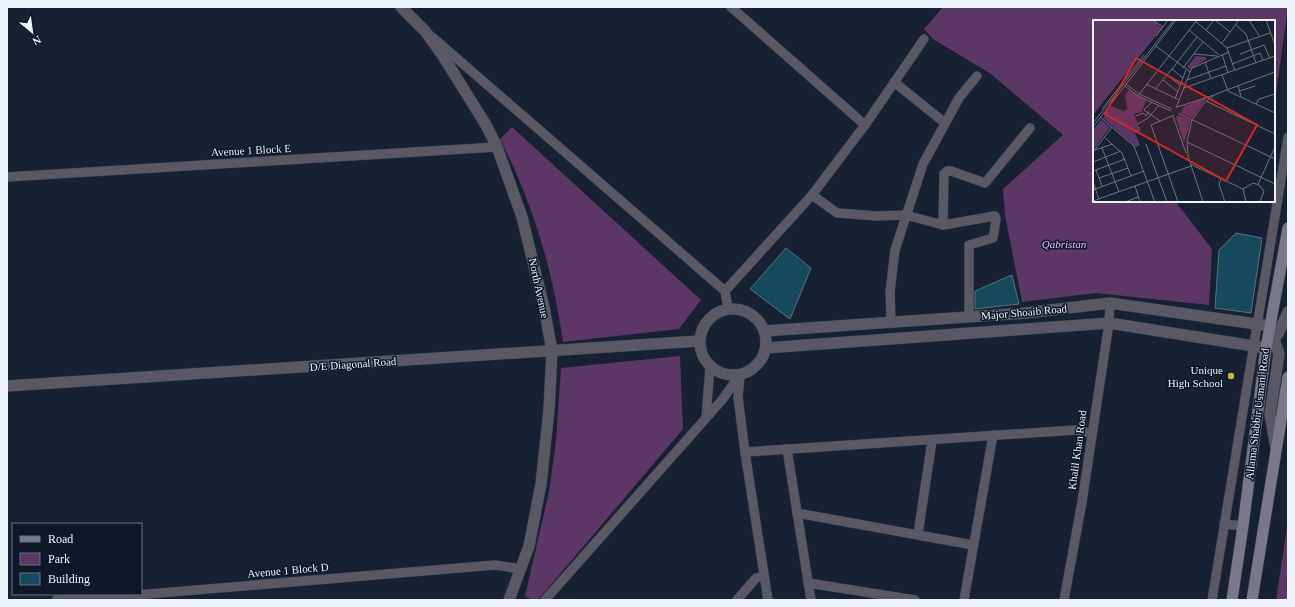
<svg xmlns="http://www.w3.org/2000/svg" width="1295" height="607" font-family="'Times New Roman',serif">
  <rect width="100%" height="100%" fill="#172132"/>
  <!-- green -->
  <g fill="#5c3664">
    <polygon points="943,7 1288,7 1276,94 1274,95 1274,21 1094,21 1094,201 1175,201 1212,249 1209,305 1096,293 1022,302 1005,215 1003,189 1063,135 991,74 933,39 924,29"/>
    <path d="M512 127 701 300 679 329 563 342C552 268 534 206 500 139Z"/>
    <polygon points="680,356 683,429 538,600 532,600 525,596 549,492 556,441 561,368"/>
    <polygon points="1288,521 1288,600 1276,600"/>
  </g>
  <!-- building -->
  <g fill="#17495d" stroke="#58717e">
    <polygon points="1236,233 1262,238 1251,313 1215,308 1219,250"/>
    <polygon points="786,248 811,268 790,319 750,289"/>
    <polygon points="1012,275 1019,304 975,309 975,291"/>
  </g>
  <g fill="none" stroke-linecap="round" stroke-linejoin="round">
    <!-- minor casing -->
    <g stroke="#353e4e" stroke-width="10">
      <g id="minor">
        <polyline points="431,36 725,291"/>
        <polyline points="894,82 945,123"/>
        <polyline points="865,125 924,39"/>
        <polyline points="7,177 497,147"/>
        <polyline points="812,195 837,213 877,216 906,215 943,225 995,216 996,219 993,238 969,245 969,317"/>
        <polyline points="943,225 944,174 947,171 951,171 985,183 1030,128"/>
        <polyline points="728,309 725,291 812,195 865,125 731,7"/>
        <polyline points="891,322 890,292 895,250 923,164 959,98 977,76"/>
        <polyline points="740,376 738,397 745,452 768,600"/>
        <polyline points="706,418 710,367"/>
        <polyline points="787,449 811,600"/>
        <polyline points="745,452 1076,430 1091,433"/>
        <polyline points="797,513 973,545"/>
        <polyline points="1224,524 1243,526"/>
        <polyline points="918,534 932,441"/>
        <polyline points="808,583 915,600"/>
        <polyline points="56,600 112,597 495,565 521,569"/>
        <polyline points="545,600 722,400 740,375"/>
        <polyline points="737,600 756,578 763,576"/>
        <polyline points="964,600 993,435"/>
        <polyline points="1064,600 1082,502 1109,323 1110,303"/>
        <polyline points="1212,600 1288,137"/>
      </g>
    </g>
    <!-- tertiary casing -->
    <g stroke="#353e4e" stroke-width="12">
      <g id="tertiary">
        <polyline points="401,7 425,31 443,56 486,125 497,147 522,217 544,307 552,351 549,410 541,484 529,546 509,600"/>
        <circle cx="733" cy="342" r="33"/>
        <polyline points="764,331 1026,313 1110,303 1270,326 1279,354 1270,414 1276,448"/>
        <polyline points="766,348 1109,323 1266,348 1278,334 1288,312"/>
        <polyline points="7,386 699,341"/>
      </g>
    </g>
    <!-- secondary casing -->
    <g stroke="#353e4e" stroke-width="12">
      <g id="secondary">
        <polyline points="1232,600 1243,526 1266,348 1288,228"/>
        <polyline points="1252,600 1288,377"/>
      </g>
    </g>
    <!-- minor -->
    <use href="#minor" stroke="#5a5963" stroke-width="9"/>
    <!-- tertiary -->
    <use href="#tertiary" stroke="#5a5963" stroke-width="11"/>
    <!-- secondary -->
    <use href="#secondary" stroke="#7a7888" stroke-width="11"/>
  </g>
  <!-- markers -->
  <circle fill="#c5bc3d" stroke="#0e1828" stroke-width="1.5" cx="1231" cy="376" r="4"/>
  <g text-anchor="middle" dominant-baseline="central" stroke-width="3" stroke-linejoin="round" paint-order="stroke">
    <!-- street labels -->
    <g font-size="11" fill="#edf3fd" stroke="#0e1828">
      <text transform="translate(251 150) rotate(-3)">Avenue 1 Block E</text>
      <text transform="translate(539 288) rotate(78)">North Avenue</text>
      <text transform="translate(1024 312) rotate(-5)">Major Shoaib Road</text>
      <text transform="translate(353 364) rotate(-4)">D/E Diagonal Road</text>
      <text transform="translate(1257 414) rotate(-83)">Allama Shabbir Usmani Road</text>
      <text transform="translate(1077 450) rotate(-82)">Khalil Khan Road</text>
      <text transform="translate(288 570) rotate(-5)">Avenue 1 Block D</text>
    </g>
    <!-- park labels -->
    <g font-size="11" font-style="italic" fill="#f4bdff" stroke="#0e1828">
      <text x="1064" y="244">Qabristan</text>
    </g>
    <!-- poi labels -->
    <g font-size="11" fill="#edf3fd" stroke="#0e1828" text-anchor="end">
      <text x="1223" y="370">Unique<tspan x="1223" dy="13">High School</tspan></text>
    </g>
  </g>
  <!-- overview -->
  <g transform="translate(1093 20)">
    <rect width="182" height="182" fill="#172132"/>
    <path d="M0 0H60L69 8 0 95ZM103 36 113 37 114 39 97 49 94 47ZM36 70 53 80 49 92 41 94 48 111 42 113 47 125 43 127 10 98 18 86 31 91 34 89 32 75ZM114 77 99 98 88 93 91 86ZM86 95 98 100 91 123 83 97ZM8 100 17 107 0 130V110Z" fill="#5c3664"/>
    <path fill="none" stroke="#6d7583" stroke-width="1" d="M60 0 70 7M101 0 134 28 142 51M122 0 137 12M156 0 167 17M173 0 182 25M143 5 153 14 163 43M96 10 126 35M113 10 121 0M63 16 75 0M129 23 146 0M63 26 97 52 83 88M134 28 177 13M101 34 124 36M129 34 135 53M147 34 171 25 177 38M112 42 118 59M139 44 167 33 170 40M90 48 110 22M79 49 104 17M97 52 99 48 136 32M74 55 87 65M129 55 135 71 182 93M70 60 85 72M94 60 133 46M33 64 46 74 79 89M53 64 86 80M145 65 148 77M32 66 45 76 78 91M91 68 182 36M62 69 79 49 90 58M147 71 162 66M45 76 104 0M82 79 93 50M113 81 182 114M59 82 51 90 67 101M163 84 166 79 182 74M84 87 121 75M9 89 51 35M85 93 182 139M81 95 58 105 85 182M43 96 50 93 53 96 56 91M80 96 93 133M7 97 41 126 62 182M0 103 81 0M45 104 55 98 66 85M0 107 83 0M11 117 29 133 38 156M94 122 182 164M53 124 74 182M9 128 26 172M2 130 20 124M0 132 19 107M0 142 28 131M97 144 150 169M3 150 9 166M0 151 32 139M6 158 35 148M128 159 126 164 132 182M0 162 6 179M165 164 182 127M42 166 47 182M0 170 51 151M0 181 98 146M32 182 45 177M110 182 95 136 94 122 99 100 111 83 123 74 182 52M153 182 150 169 160 163 166 165 171 171 167 182"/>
    <path fill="#d62828" fill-opacity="0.15" stroke="#d62828" stroke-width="2" d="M43 38 164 105 133 161 12 94Z"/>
    <rect width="182" height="182" fill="none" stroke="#edf3fd" stroke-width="2"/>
  </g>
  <!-- border -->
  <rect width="1295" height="607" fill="none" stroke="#edf3fd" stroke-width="16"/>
  <!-- legend -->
  <rect x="12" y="523" width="130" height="72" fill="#0e1828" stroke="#67707d"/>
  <rect x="20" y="536" width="20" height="6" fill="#7a7888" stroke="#67707d"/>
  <text x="48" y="543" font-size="12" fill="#edf3fd">Road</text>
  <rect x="20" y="553" width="20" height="12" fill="#5c3664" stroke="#67707d"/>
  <text x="48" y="563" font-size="12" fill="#edf3fd">Park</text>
  <rect x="20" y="573" width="20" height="12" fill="#17495d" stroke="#67707d"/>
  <text x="48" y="583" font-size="12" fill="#edf3fd">Building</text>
  <!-- north arrow -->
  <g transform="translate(32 32) rotate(151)" stroke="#0e1828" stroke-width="3" paint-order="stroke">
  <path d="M0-3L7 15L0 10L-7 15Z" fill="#edf3fd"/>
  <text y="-6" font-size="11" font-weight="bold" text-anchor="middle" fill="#edf3fd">N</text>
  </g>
</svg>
